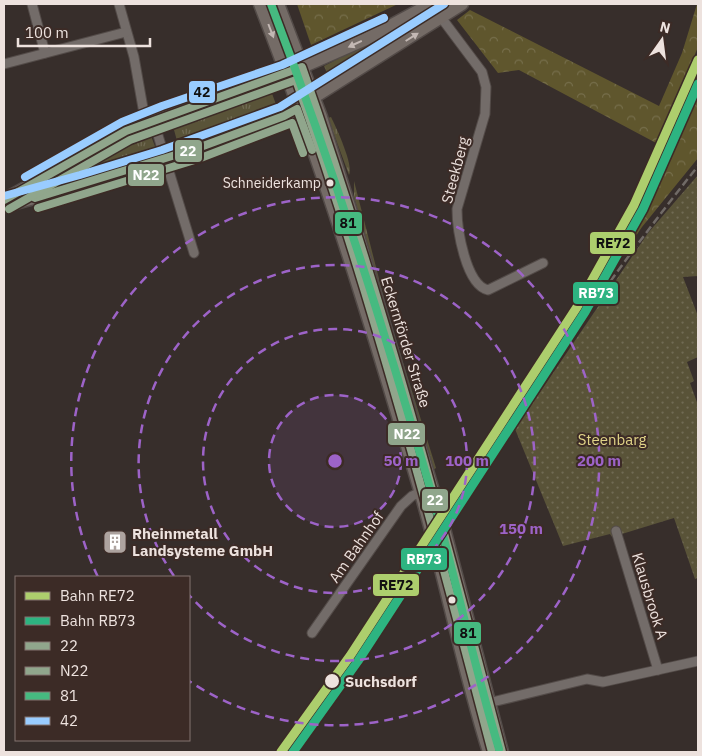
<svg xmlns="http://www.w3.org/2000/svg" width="702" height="756" font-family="'IBM Plex Sans',sans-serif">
  <defs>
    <pattern id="grass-tufts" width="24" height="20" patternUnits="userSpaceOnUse" patternTransform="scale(1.25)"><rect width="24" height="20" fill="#595338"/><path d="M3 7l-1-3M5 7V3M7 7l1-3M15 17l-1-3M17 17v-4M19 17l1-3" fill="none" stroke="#716b54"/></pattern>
    <pattern id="forest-crowns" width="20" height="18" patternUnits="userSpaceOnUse" patternTransform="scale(1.25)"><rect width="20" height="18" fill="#5f562d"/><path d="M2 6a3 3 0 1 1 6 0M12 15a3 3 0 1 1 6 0" fill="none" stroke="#766e4b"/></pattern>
    <pattern id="garden-dots" width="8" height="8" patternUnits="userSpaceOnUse" patternTransform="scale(1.25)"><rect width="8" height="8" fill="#595338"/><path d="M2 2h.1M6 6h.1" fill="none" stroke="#716b54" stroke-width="1.8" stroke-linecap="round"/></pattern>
  </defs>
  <rect width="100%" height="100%" fill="#372e2b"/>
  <!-- grass -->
  <g fill="url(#grass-tufts)">
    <polygon points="427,19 330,80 324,66 415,20"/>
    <polygon points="265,88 270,88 278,110 205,135 179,148 171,119"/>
    <path d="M331 117C336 127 354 166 349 175L328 118Z"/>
    <polygon points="148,128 156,149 153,157 20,197 96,151"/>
    <polygon points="354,181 388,314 436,468 433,470 354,197"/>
  </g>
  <!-- forest -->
  <g fill="url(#forest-crowns)">
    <polygon points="297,4 398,4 311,45"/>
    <polygon points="697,4 698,47 658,144 519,70 498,73 457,20 470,10 659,106 682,53"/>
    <polygon points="698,69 698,158 642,227 621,258 615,253 668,145"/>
  </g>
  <!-- garden -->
  <polygon fill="url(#garden-dots)" points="698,175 698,276 683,277 698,316 698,357 687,362 694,381 690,383 698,405 698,578 695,579 674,518 612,537 610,534 563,546 515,429 648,233"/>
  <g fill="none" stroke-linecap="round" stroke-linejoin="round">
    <!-- street casing -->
    <g stroke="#534b48" stroke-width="11">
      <g id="street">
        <polyline points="32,4 45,53"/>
        <polyline points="119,4 134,57 143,108 153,119 194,253"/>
        <path d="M431 4 482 72 486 87 485 114 457 209C457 230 466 285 488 290L543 263"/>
        <polyline points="4,64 126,32"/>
        <polyline points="616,531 658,670"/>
        <polyline points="312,633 401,506 412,496 425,490"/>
        <polyline points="476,706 587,679 603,682 698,661"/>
      </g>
    </g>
    <!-- secondary casing -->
    <g stroke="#534b48" stroke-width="15">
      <g id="secondary">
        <path d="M260 4C322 162 372 327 420 490 445 576 462 666 489 752"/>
        <polyline points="278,4 321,117 351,212 443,525 502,752"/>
        <polyline points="4,200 126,131 165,115 286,74 366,39 431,4"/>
        <polyline points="4,206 83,185 165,159 284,116 462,4"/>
      </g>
    </g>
    <!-- street -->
    <use href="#street" stroke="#736c69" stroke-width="9"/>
    <!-- secondary -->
    <use href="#secondary" stroke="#746b66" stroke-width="12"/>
    <!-- rail -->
    <path stroke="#706a66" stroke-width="2.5" stroke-dasharray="8 4" stroke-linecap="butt" d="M395 599C491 451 588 304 698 166"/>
    <!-- bus-1 casing -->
    <g stroke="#3c2b26" stroke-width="11">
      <g id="bus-1">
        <polyline points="35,198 195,149 284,116 297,109 312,150"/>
        <path d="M4 200 126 131 302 67C381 292 442 522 502 752"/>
      </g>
    </g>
    <!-- bus-2 casing -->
    <g stroke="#3c2b26" stroke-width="11">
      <g id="bus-2">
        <polyline points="38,208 198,159 292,123 303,153"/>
        <path d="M9 209 130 140 296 80C373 300 433 526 492 752"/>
      </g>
    </g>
    <!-- bus-3 casing -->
    <g stroke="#3c2b26" stroke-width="11">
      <path id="bus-3" d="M271 4C331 162 383 324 430 488 455 574 473 663 499 749"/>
    </g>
    <!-- bus-4 casing -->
    <g stroke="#3c2b26" stroke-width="11">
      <g id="bus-4">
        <polyline points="25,177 122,122 162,106 282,65 384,18"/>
        <polyline points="4,196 80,175 162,150 280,107 444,4"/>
      </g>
    </g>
    <!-- bus-1 -->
    <use href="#bus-1" stroke="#90a68c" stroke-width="8"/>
    <!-- bus-2 -->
    <use href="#bus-2" stroke="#90a68c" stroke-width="8"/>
    <!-- bus-3 -->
    <use href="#bus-3" stroke="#46ba80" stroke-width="8"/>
    <!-- bus-4 -->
    <use href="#bus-4" stroke="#9cf" stroke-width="8"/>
    <!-- rail-1 casing -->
    <g stroke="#3c2b26" stroke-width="12">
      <polyline id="rail-1" points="281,752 350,656 577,307 634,205 698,60"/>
    </g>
    <!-- rail-2 casing -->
    <g stroke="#3c2b26" stroke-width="12">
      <polyline id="rail-2" points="293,752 358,661 585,312 643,209 698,84"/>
    </g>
    <!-- rail-1 -->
    <use href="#rail-1" stroke="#adce6d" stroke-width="9"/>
    <!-- rail-2 -->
    <use href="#rail-2" stroke="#2db481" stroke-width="9"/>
  </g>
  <!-- one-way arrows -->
  <defs><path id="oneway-solid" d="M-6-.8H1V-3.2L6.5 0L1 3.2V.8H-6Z" transform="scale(1.25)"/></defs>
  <g fill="#c3b8b4">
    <use href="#oneway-solid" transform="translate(271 31) rotate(69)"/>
    <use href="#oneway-solid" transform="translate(412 37) rotate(-32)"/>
    <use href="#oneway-solid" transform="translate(355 44) rotate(155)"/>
  </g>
  <!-- distance rings -->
  <circle cx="335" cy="461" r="66" fill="#9d63c8" fill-opacity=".12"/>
  <g fill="none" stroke="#9d63c8" stroke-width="2.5" stroke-dasharray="9 6">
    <circle cx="335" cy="461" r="66"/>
    <circle cx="335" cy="461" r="132"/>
    <path d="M174 576A198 198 0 1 1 189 595"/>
    <path d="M98 577A264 264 0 1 1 189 681"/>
  </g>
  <!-- icons -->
  <defs>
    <g id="building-square" transform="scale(1.25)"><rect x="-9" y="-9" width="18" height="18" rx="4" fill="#ada39f" stroke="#3c2b26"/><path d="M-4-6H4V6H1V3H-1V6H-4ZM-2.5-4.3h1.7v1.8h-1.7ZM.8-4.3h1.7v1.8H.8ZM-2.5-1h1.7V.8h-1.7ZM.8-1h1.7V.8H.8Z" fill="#fff"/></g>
  </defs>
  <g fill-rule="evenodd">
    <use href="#building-square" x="115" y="542"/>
  </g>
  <!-- markers -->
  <g fill="#ede2de" stroke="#3c2b26" stroke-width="2">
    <circle cx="330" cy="183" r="4.5"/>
    <circle cx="452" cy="600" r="4.5"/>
    <circle cx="332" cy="681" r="8"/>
  </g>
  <g text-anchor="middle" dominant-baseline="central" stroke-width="4" stroke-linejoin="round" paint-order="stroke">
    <!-- bus labels -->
    <g font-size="14" fill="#ede2de" stroke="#3c2b26" text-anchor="end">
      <text x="321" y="183">Schneiderkamp</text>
    </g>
    <!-- street labels -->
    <g font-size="15" fill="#ede2de" stroke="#3c2b26">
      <text transform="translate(455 170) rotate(-75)">Steekberg</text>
      <text transform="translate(406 342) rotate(73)">Eckernförder Straße</text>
      <text transform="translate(356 547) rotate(-55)">Am Bahnhof</text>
      <text transform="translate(650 596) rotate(73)">Klausbrook A</text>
    </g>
    <!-- park labels -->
    <g font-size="15" fill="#e0d387" stroke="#3c2b26">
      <text x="612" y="439">Steenbarg</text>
    </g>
    <!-- poi labels -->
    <g font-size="15" font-weight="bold" fill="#ede2de" stroke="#3c2b26" text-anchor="start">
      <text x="132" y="533">Rheinmetall<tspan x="132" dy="17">Landsysteme GmbH</tspan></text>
    </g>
    <!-- stop labels -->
    <g font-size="15" font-weight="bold" fill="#ede2de" stroke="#3c2b26" text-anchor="start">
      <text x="345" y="681">Suchsdorf</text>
    </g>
  </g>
  <circle cx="335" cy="461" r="8" fill="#9d63c8" stroke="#3c2b26" stroke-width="2.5"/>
  <g font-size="15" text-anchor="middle" font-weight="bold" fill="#9d63c8" stroke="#3c2b26" stroke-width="4" stroke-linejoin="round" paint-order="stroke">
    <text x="401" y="466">50 m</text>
    <text x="467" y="466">100 m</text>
    <text x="599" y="466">200 m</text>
    <text x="521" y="534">150 m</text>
  </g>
  <g stroke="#3c2b26" stroke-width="2">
    <rect x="188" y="80" width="28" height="24" rx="5" fill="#9cf"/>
    <rect x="174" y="139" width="29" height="24" rx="5" fill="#90a68c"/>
    <rect x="127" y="163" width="38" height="24" rx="5" fill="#90a68c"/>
    <rect x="334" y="211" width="29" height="24" rx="5" fill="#46ba80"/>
    <rect x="589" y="231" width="47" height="24" rx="5" fill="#adce6d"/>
    <rect x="572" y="281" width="47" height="24" rx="5" fill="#2db481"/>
    <rect x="387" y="422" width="39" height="24" rx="5" fill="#90a68c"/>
    <rect x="421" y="488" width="28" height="24" rx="5" fill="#90a68c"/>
    <rect x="400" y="547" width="48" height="24" rx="5" fill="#2db481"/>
    <rect x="372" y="573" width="48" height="24" rx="5" fill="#adce6d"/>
    <rect x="453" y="621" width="29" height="24" rx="5" fill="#46ba80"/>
  </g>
  <g font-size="14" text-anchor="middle" font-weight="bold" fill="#fff">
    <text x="188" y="156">22</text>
    <text x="146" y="180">N22</text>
    <text x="596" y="298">RB73</text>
    <text x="407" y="439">N22</text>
    <text x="435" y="505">22</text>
    <text x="424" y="564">RB73</text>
  </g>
  <g font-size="14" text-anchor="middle" font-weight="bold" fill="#111">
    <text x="202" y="97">42</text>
    <text x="348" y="228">81</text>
    <text x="613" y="248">RE72</text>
    <text x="396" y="590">RE72</text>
    <text x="468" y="638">81</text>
  </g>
  <!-- border -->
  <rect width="702" height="756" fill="none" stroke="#ede2de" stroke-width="10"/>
  <!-- legend -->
  <rect x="15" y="576" width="175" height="165" fill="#3c2b26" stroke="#837470"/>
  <rect x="25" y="592" width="25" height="8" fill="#adce6d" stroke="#837470"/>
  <text x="60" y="601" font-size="15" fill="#ede2de">Bahn RE72</text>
  <rect x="25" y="617" width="25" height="8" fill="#2db481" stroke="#837470"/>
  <text x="60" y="626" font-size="15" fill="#ede2de">Bahn RB73</text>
  <rect x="25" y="642" width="25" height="8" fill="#90a68c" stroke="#837470"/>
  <text x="60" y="651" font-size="15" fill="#ede2de">22</text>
  <rect x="25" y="667" width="25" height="8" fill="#90a68c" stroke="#837470"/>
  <text x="60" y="676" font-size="15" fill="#ede2de">N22</text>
  <rect x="25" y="692" width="25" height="8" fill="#46ba80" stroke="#837470"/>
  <text x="60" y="701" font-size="15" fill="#ede2de">81</text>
  <rect x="25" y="717" width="25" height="8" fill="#99ccff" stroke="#837470"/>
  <text x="60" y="726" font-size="15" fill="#ede2de">42</text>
  <!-- north arrow -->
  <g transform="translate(662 40) rotate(14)" stroke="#3c2b26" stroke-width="4" paint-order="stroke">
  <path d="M0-4L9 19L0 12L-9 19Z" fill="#ede2de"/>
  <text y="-8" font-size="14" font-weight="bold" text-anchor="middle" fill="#ede2de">N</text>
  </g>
  <!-- scale -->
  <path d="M18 38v8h132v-8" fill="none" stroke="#ede2de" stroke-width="2.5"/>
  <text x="25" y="38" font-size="15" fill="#ede2de" stroke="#3c2b26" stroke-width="4" paint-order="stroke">100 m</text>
</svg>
